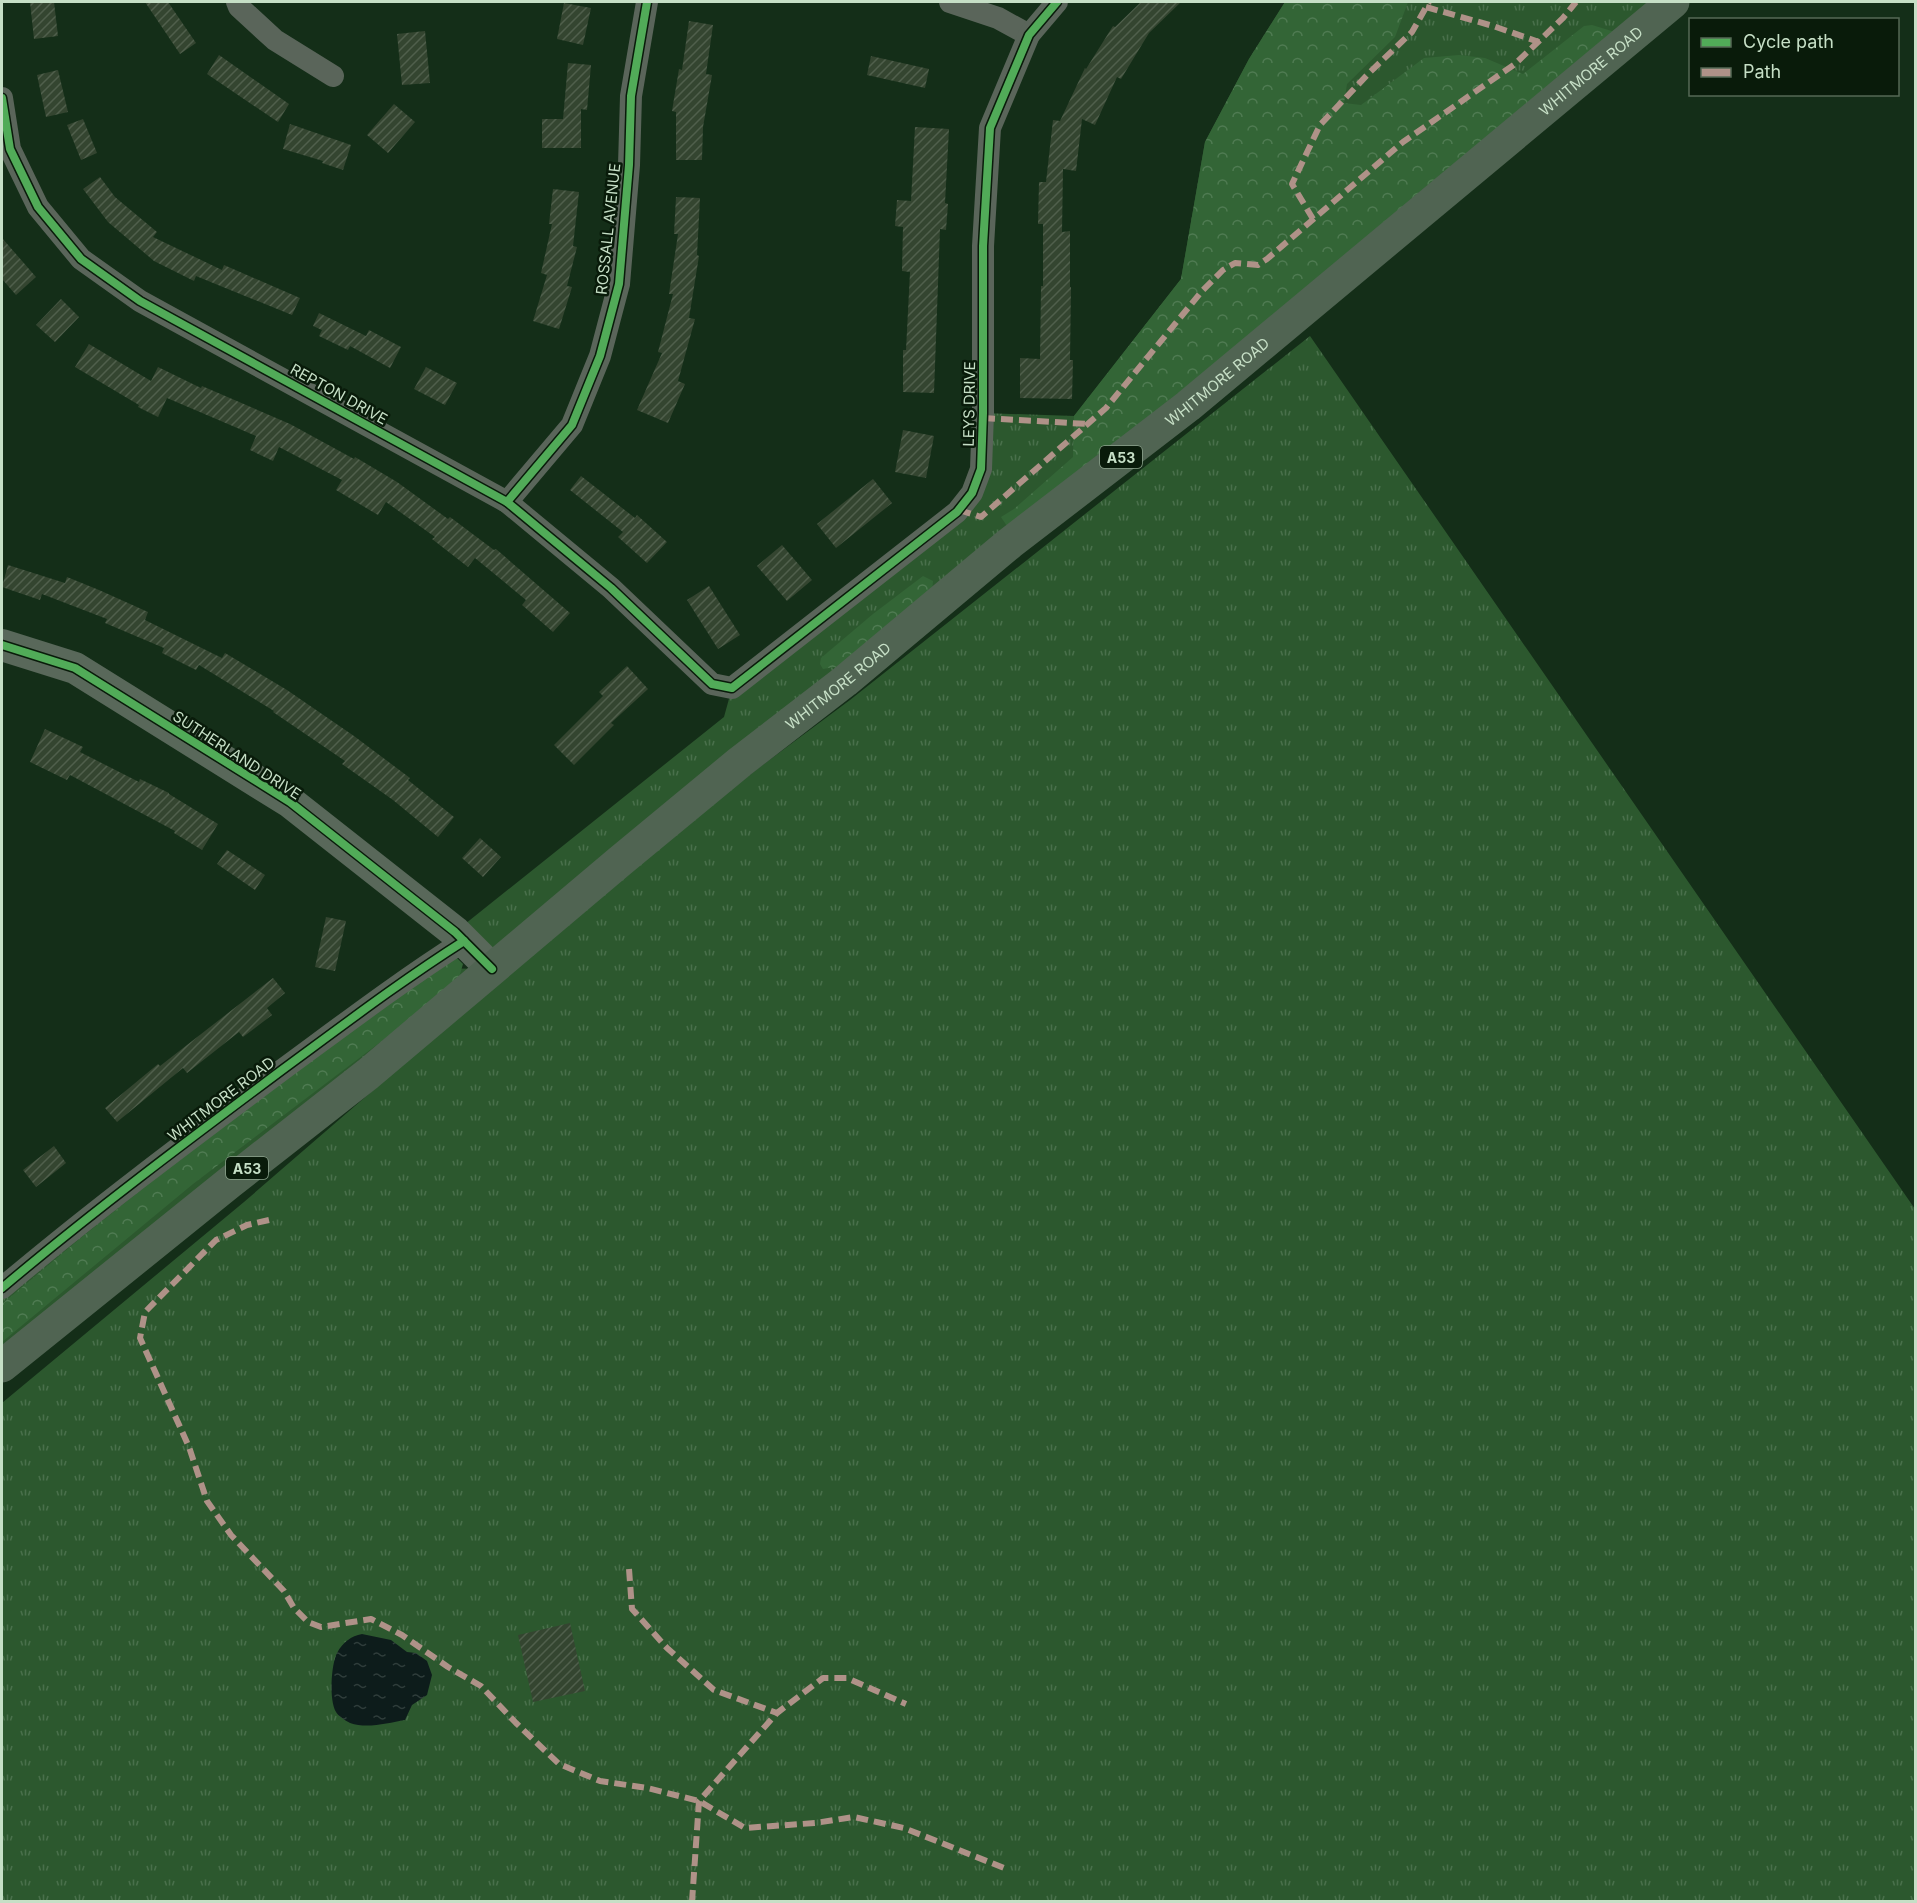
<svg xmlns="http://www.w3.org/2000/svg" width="1917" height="1903" font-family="Inter,sans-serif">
  <defs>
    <pattern id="grass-tufts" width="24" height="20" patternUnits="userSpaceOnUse" patternTransform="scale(1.5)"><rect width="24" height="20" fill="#2c582e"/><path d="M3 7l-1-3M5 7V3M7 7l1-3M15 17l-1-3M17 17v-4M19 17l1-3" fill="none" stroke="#49704b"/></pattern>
    <pattern id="forest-crowns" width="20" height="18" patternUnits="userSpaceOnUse" patternTransform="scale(1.5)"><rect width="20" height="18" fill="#336536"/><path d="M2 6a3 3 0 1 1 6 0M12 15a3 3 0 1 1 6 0" fill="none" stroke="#4f7b52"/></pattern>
    <pattern id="water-ripples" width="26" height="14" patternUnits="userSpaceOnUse" patternTransform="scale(1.5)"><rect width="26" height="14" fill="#0d1c1b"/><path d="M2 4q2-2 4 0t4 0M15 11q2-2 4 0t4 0" fill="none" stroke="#2f3d3b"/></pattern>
    <pattern id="building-hatch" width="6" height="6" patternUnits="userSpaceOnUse" patternTransform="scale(1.5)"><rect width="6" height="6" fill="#344530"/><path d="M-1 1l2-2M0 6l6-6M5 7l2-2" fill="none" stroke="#505f4c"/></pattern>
  </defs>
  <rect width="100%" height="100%" fill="#142e18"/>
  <!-- grass -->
  <g fill="url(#grass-tufts)">
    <polygon points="1285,2 1673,2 1188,406 1010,543 828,695 735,766 614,866 385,1059 92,1294 82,1304 2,1365 2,1288 202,1129 420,968 491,969 455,932 724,717 732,688 957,512 972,493 981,469 983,413 1074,416 1181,279 1205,142 1249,59"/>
    <polygon points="1310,336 1915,1209 1915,1901 2,1902 2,1403 244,1202 628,870 756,770 850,700"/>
  </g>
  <!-- forest -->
  <g fill="url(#forest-crowns)">
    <polygon points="1285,2 1408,2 1395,37 1347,84 1344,103 1361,105 1424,58 1459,55 1485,58 1523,74 1584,26 1592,25 1618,33 1011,532 1001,517 1014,509 1073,457 1074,416 1181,279 1205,142 1249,59"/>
    <polygon points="923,576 933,581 932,592 840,666 823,669 820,664 821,658 873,614"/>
    <polygon points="452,953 463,964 457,984 193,1184 2,1342 2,1304 82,1237 228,1121"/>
  </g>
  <!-- water -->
  <path fill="url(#water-ripples)" d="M362 1634 391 1640 407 1652 416 1653 427 1661 432 1675 427 1695 412 1705 405 1720C388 1723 367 1729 350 1723 346 1721 338 1716 336 1712 329 1700 331 1665 337 1653 343 1642 351 1636 362 1634Z"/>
  <!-- building -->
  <g fill="url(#building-hatch)">
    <polygon points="30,2 54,2 58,36 34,39"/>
    <polygon points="145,2 168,2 196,43 180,54"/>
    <polygon points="1141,2 1181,2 1149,33 1121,79 1117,77 1095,125 1082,119 1076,171 1063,169 1062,232 1070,231 1070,287 1071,287 1070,360 1073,360 1072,399 1020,398 1020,358 1040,359 1041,286 1043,286 1043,224 1038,224 1039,182 1046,182 1053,120 1060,121 1085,68 1086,69 1113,26 1115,27"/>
    <polygon points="564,3 591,8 583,45 557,39"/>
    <polygon points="689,21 713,25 706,74 712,75 703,127 702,160 676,160 676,112 672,111 679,69 682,70"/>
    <polygon points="425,31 430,83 402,85 397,34"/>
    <polygon points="219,55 289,104 278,122 207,74"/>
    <polygon points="871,56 929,69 925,88 867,75"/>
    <polygon points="568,63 591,65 587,110 581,109 581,148 542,148 542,119 563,119"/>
    <polygon points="58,70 68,112 46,117 37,75"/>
    <polygon points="394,104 415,122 388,153 367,135"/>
    <polygon points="83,119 97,153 81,160 67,125"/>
    <polygon points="290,124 351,145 343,170 322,163 323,161 283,149"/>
    <polygon points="915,127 949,129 945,203 948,204 946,230 940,229 934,393 903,392 903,350 906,350 910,272 902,271 903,227 895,226 897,200 911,201"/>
    <polygon points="100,177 115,197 157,232 153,237 222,270 224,265 300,298 292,315 196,276 194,281 154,261 108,222 83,189"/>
    <polygon points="553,189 579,192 573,246 577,247 567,286 572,287 559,329 533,321 547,275 541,273 552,224 549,224"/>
    <polygon points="676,197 700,198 697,255 699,256 689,318 695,319 678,381 685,384 668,423 637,410 662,353 658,352 673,294 669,294 678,234 674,234"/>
    <polygon points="2,238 36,277 16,295 2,279"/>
    <polygon points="61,299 79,317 55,342 36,325"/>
    <polygon points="319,313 366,336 369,330 401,347 390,368 350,346 348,350 319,336 322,330 313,326"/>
    <polygon points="89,344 151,381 158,367 201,388 202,386 290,424 354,459 355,457 397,482 448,519 450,517 494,550 496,549 570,613 553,632 522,605 526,600 475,558 468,567 432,539 435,537 386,502 378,515 336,490 342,480 279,447 273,461 250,450 256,436 167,398 158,417 138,407 139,405 75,367"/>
    <polygon points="426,367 457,383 445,405 414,389"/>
    <polygon points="903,430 934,436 926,478 895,472"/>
    <polygon points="581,476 635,518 637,515 667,542 647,563 618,537 623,532 570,490"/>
    <polygon points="873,479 892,503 836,548 817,524"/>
    <polygon points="782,545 812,580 787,601 757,566"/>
    <polygon points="8,565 65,583 67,577 99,590 148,612 145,620 222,658 225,653 287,690 354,736 410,778 408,780 454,817 438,837 393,800 342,764 345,761 273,712 274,711 199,665 196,670 162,653 164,648 105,623 107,619 42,594 40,600 2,587"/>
    <polygon points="709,586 740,635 718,649 687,600"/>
    <polygon points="627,666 648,689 611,723 614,725 574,765 554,745 603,696 599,692"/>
    <polygon points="45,729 83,747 80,752 139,782 140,779 169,793 169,794 218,824 202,850 174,833 175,831 70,775 67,780 30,762"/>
    <polygon points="480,838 501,857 483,877 462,858"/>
    <polygon points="227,850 265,875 255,890 217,864"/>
    <polygon points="326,917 346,921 335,971 315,967"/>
    <polygon points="273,978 285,993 267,1008 272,1015 243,1037 239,1032 187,1073 183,1068 117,1122 105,1108 158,1064 160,1066"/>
    <polygon points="54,1146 66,1163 36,1187 23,1170"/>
    <polygon points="570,1623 585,1691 533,1702 518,1635"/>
  </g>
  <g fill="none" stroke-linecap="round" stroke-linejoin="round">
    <!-- street -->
    <g stroke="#5a655a" stroke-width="22">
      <polyline points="237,2 239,7 275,40 333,76"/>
      <polyline points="950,2 998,18 1029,35"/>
      <polyline points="2,98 10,149 38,207 81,259 140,301 507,502 611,588 712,684 732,688 957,512 972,493 981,469 983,413 983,246 990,128 1029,35 1057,2"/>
      <polyline points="507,502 572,425 600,356 619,284 629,165 631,96 647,2"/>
      <path d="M2 1288C92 1212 187 1141 282 1070 342 1026 401 981 464 941"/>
    </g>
    <!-- secondary -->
    <polyline stroke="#59685a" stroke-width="32" points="2,645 75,668 290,802 455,932 492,969"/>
    <!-- highway -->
    <path stroke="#506452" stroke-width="33" id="s1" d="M2 1366 229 1183 368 1074 619 862 740 762 845 681 1010 543 1188 406 1673 2"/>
    <!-- quiet -->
    <g stroke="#af9288" stroke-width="6" stroke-dasharray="12 6" stroke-linecap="butt">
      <polyline points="1426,7 1493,26 1539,42"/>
      <polyline points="1313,219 1292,184 1320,125 1369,73 1412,32 1429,2"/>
      <polyline points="983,418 1088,424"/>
      <polyline points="959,510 981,517 1106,408 1202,291 1223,270 1235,263 1258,265 1267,259 1403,142 1515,64 1563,18 1576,2"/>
      <polyline points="269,1220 247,1225 216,1240 145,1312 140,1338 189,1447 207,1501 231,1535 284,1591 294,1608 308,1622 321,1627 371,1619 402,1635 448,1667 481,1686 516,1723 559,1764 600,1781 647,1788 699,1801 745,1828 815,1823 854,1817 904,1828 1004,1868"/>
      <polyline points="629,1569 632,1609 667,1648 714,1690 777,1713"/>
      <polyline points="692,1902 699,1801 777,1713 823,1678 847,1678 906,1704"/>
    </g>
    <!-- cycleway casing -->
    <g stroke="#091b0a" stroke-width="11">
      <g id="cycleway">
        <polyline points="2,98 10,149 38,207 81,259 140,301 507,502 611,588 712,684 732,688 957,512 972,493 981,469 983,413 983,246 990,128 1029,35 1057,2"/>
        <polyline points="507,502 572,425 600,356 619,284 629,165 631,96 647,2"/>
        <polyline points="2,645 75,668 290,802 455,932 492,969"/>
        <path d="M2 1288C92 1212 187 1141 282 1070 342 1026 401 981 464 941"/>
      </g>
    </g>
    <!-- cycleway -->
    <use href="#cycleway" stroke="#51ab58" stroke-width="8"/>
  </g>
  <g text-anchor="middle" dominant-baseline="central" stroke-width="5" stroke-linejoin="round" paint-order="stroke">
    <!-- shield labels -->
    <g fill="#091b0a" stroke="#8da48e" stroke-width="1.5">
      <rect x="1100" y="446" width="42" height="22" rx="4.5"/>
      <rect x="226" y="1157" width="42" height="22" rx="4.5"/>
    </g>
    <g font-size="14" font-weight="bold" fill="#c6dfc6">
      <text x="1121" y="457">A53</text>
      <text x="247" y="1168">A53</text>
    </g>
    <!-- street labels -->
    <g font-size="15" fill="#c6dfc6" stroke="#091b0a">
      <text stroke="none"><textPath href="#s1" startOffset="2050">WHITMORE ROAD</textPath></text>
      <text transform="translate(608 229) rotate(-84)">ROSSALL AVENUE</text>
      <text stroke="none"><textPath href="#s1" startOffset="1564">WHITMORE ROAD</textPath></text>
      <text transform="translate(339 394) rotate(29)">REPTON DRIVE</text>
      <text transform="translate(969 404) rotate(-89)">LEYS DRIVE</text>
      <text stroke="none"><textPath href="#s1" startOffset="1078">WHITMORE ROAD</textPath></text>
      <text transform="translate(237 755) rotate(33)">SUTHERLAND DRIVE</text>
      <text transform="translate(221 1099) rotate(-37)">WHITMORE ROAD</text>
    </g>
  </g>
  <!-- border -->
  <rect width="1917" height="1903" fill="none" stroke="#c6dfc6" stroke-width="6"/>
  <!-- legend -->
  <rect x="1689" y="18" width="210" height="78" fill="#091b0a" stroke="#556955" stroke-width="1.5"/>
  <rect x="1701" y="38" width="30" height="9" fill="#51ab58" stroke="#556955" stroke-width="1.5"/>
  <text x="1743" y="48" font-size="18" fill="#c6dfc6">Cycle path</text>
  <rect x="1701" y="68" width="30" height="9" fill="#af9288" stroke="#556955" stroke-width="1.5"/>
  <text x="1743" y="78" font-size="18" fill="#c6dfc6">Path</text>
</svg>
